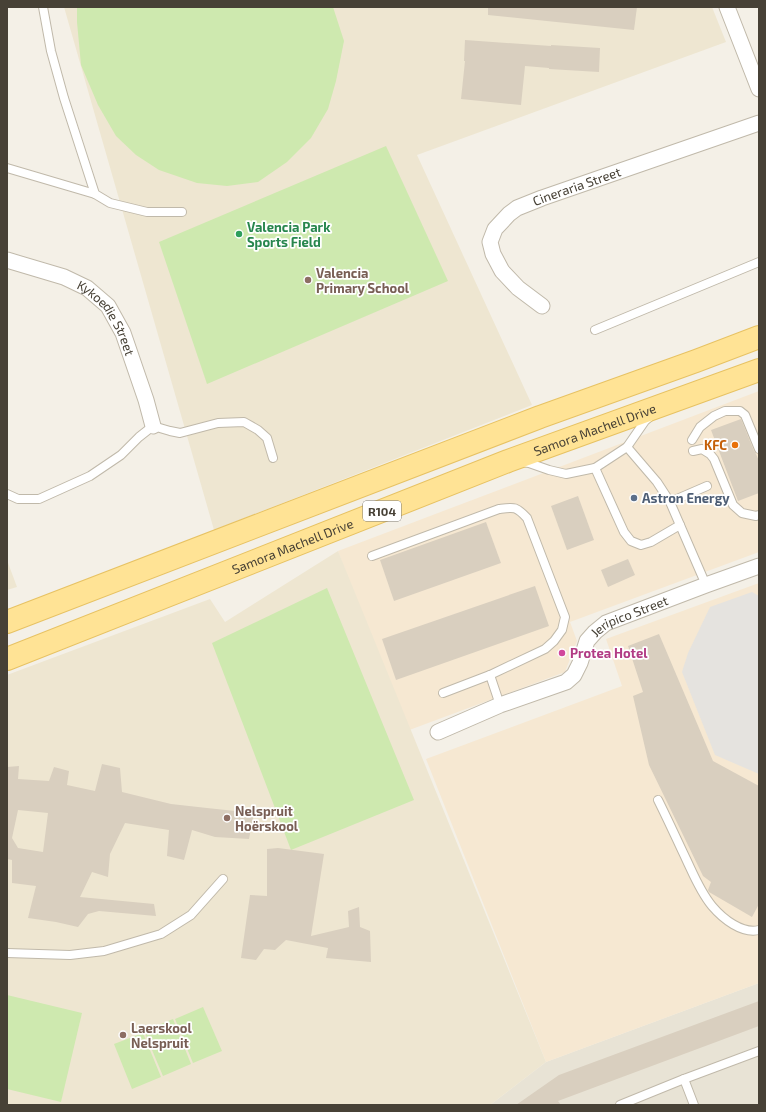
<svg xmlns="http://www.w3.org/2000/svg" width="766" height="1112" font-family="'Exo 2',sans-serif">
  <rect width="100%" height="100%" fill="#f4f0e7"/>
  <!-- residential -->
  <polygon fill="#e8e3d5" points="759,983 759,1105 490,1105 546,1062"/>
  <!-- commercial -->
  <g fill="#f6e8d2">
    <polygon points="759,391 759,552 570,622 577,641 565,672 404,732 338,551"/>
    <polygon points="759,583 759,983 546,1062 426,759 622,686 606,639"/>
  </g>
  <!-- education -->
  <g fill="#eee6d1">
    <polygon points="64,7 712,7 726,42 417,155 532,405 214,530"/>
    <polygon points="338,551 546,1062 490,1105 7,1105 7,675 210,599 225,622"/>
    <polygon points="7,560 17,587 7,590"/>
  </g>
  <!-- green -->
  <g fill="#cee9af">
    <polygon points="77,7 333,7 344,41 336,81 328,109 311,138 287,162 258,182 227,186 197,183 159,170 136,155 116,136 98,105 81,65 77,22"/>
    <polygon points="386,146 448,281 207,384 159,242"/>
    <polygon points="327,588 414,800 291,850 212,643"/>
    <polygon points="7,995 82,1013 61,1102 7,1089"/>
    <polygon points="203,1007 222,1051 193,1063 175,1019"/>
    <polygon points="173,1019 191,1064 163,1076 144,1031"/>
    <polygon points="143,1033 161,1077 132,1089 114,1044"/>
  </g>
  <!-- parking -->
  <polygon fill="#e5e3df" points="752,592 759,596 759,774 715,755 682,672 688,653 710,607"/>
  <!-- building -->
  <g fill="#d9cfbf" fill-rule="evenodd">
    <polygon points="488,7 637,7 634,30 488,15"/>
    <polygon points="465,40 551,46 551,45 600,48 599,72 549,69 549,68 525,66 521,105 461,99 465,61 464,61"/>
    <polygon points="741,419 754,451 756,454 759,461 759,493 738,501 711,430"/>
    <polygon points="578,496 594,540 567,550 551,506"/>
    <polygon points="486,522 501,563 394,601 380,560"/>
    <polygon points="628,559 635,575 608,587 601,570"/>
    <polygon points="535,586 549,626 396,680 382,639"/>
    <polygon points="659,634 713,761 759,786 759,904 752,917 709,892 708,890 711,882 703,876 649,765 633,696 643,692 628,646"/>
    <path d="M102 764 120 768 122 792 171 804 207 808 254 813 249 839 215 837 192 830 184 860 167 856 169 830 125 823 110 854 108 877 92 872 80 897 154 904 156 916 99 911 88 914 78 927 56 922 28 918 36 886 12 883V860L7 859V767L19 766 18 779 49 781 54 767 69 771 67 785 95 791ZM18 810 48 813 43 852 18 848 12 838Z"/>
    <polygon points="278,848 324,854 311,936 349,927 348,911 359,907 360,927 370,931 371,962 326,958 328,948 286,940 275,950 264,949 256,960 241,958 250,895 267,896 267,849"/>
    <polygon points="759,1001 759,1026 558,1101 561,1105 516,1105 559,1075"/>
  </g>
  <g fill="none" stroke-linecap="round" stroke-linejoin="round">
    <!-- service casing -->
    <g stroke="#c0b9aa" stroke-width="10">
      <g id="service">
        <polyline points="43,7 51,51 64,98 95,194 110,203 147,212 182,212"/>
        <polyline points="7,168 95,194"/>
        <polyline points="595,330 759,262"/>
        <polyline points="692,440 700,427 714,416 725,411 740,411 745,415 759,449"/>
        <polyline points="627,447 657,482 670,502 706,585"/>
        <polyline points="693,451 702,449 710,454 714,459 733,505 742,513 756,516 759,515"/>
        <polyline points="522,462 529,463 549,470 566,474 595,468 627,447 645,421 651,416"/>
        <polyline points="595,468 624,532 631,541 641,545 651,542 680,525"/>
        <polyline points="7,494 18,499 39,499 90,476 121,455 139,437 153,426 170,431 180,433 218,423 244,422 258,430 267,438 273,458"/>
        <polyline points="670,502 707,486"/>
        <path d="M372 556 499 509C514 507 516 506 527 518L565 617 562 630 554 641 545 649 490 675 443 693"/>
        <polyline points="490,675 500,705"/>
        <path d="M658 800C668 820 677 840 687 861 694 876 701 893 712 906 723 919 742 934 759 930"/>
        <polyline points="7,953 70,955 104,951 161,934 191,915 223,879"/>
        <polyline points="684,1079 694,1105"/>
        <polyline points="620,1105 684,1079 759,1051"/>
      </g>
    </g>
    <!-- minor casing -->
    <g stroke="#c0b9aa" stroke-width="17">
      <g id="minor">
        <polyline points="727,7 759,89"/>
        <path id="s1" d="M7 260 64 277 87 288 108 306 123 333 146 400 153 426"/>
        <path id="s2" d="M542 306 518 288 502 271 493 254 490 242 495 229 509 214 517 208 542 198 759 123"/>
        <path id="s3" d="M438 732 500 705 566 682 574 675 580 663 587 641 595 632 606 623 706 585 759 566"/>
      </g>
    </g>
    <!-- primary casing -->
    <g stroke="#e7c263" stroke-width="24">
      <g id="primary">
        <polyline points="7,622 540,417 696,361 759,337"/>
        <path id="s4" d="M7 659 508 461 759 370"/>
      </g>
    </g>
    <!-- service -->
    <use href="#service" stroke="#fff" stroke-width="8"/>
    <!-- minor -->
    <use href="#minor" stroke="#fff" stroke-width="15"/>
    <!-- primary -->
    <use href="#primary" stroke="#ffe395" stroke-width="22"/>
  </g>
  <!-- markers -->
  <circle fill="#2e9e5b" stroke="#fff" stroke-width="1.5" cx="239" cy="234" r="4"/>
  <g fill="#8d6e63" stroke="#fff" stroke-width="1.5">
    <circle cx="308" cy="280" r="4"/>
    <circle cx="227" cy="818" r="4"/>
    <circle cx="123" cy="1035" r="4"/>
  </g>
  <circle fill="#e8710a" stroke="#fff" stroke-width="1.5" cx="735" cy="445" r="4"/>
  <circle fill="#5c6f8a" stroke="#fff" stroke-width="1.5" cx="634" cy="498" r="4"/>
  <circle fill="#d1479c" stroke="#fff" stroke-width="1.5" cx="562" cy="653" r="4"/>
  <g text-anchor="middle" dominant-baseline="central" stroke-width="3.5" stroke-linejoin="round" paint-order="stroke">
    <!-- shield labels -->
    <rect fill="#fff" stroke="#7e7a72" stroke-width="1" x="363" y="501" width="38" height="20" rx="3"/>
    <g font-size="12" font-weight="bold" fill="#474136">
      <text x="382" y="511">R104</text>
    </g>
    <!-- street labels -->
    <g font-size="13" fill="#474136" stroke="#fff">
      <text stroke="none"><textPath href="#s2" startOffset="193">Cineraria Street</textPath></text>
      <text stroke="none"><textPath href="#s1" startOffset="121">Kykoedie Street</textPath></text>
      <text stroke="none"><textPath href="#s4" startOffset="631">Samora Machell Drive</textPath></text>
      <text stroke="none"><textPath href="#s4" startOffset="307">Samora Machell Drive</textPath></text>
      <text stroke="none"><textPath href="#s3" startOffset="235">Jeripico Street</textPath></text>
    </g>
    <!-- leisure labels -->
    <g font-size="13" font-weight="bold" fill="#27864d" stroke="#fff" text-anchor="start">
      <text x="247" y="227">Valencia Park<tspan x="247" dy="15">Sports Field</tspan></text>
    </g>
    <!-- education labels -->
    <g font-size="13" font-weight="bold" fill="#785e54" stroke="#fff" text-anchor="start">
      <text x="316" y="273">Valencia<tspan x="316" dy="15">Primary School</tspan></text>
      <text x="235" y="811">Nelspruit<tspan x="235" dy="15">Hoërskool</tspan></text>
      <text x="131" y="1028">Laerskool<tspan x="131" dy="15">Nelspruit</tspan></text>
    </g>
    <!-- food labels -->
    <g font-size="13" font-weight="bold" fill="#c56008" stroke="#fff" text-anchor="end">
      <text x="727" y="445">KFC</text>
    </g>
    <!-- service labels -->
    <g font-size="13" font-weight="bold" fill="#4e5e75" stroke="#fff" text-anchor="start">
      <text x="642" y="498">Astron Energy</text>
    </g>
    <!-- hotel labels -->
    <g font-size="13" font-weight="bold" fill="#b23c85" stroke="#fff" text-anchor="start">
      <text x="570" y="653">Protea Hotel</text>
    </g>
  </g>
  <!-- border -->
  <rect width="766" height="1112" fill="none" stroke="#474136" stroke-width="16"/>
</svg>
